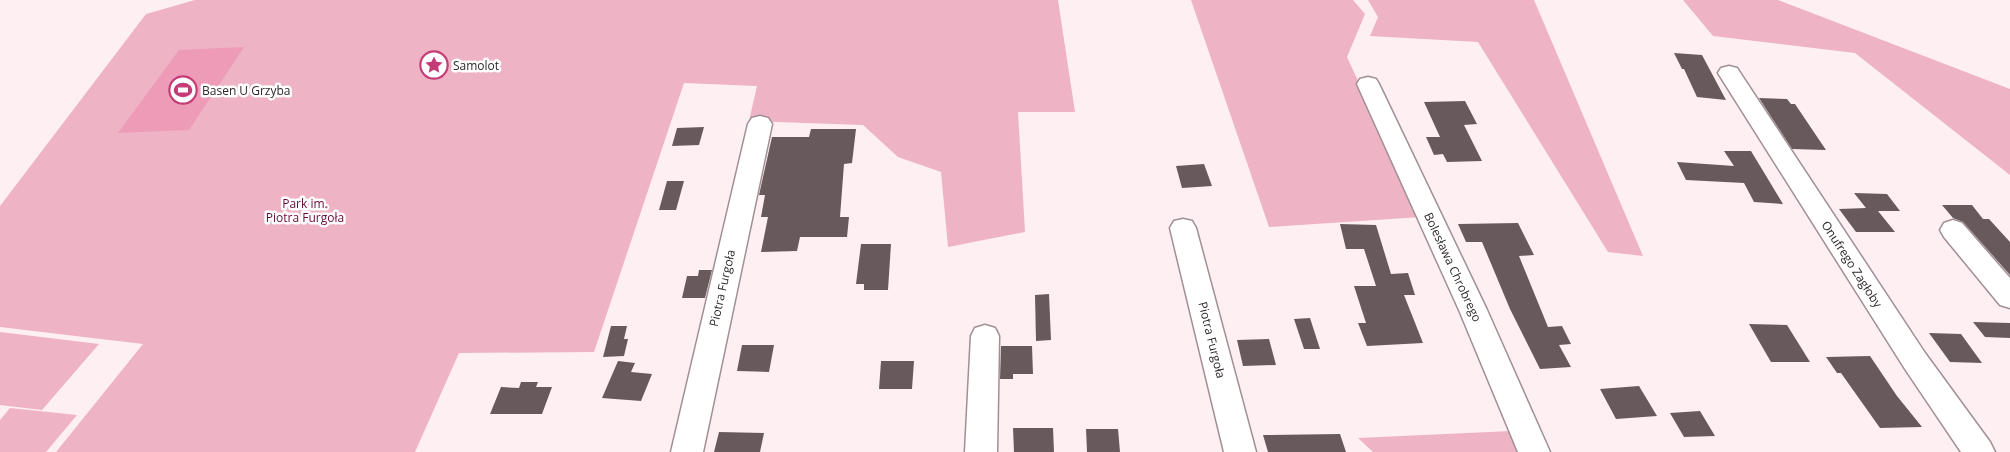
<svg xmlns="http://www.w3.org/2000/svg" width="2010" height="452" font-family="'Open Sans',sans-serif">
  <rect width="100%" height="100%" fill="#feeff3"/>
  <!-- green -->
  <g fill="#efb3c6">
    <polygon points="195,0 1058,0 1075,112 1018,112 1025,232 948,247 941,172 898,157 863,125 749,121 757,86 684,83 594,352 459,353 415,452 56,452 143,344 0,327 0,206 146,14"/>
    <polygon points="1191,0 1353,0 1365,14 1347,57 1421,217 1269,227"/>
    <polygon points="1368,0 1534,0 1643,256 1608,252 1478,42 1370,36 1378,17"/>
    <polygon points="1683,0 1778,0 2010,89 2010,175 1855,53 1713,36"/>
    <polygon points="0,332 99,344 42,410 0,405"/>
    <polygon points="10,408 77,415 46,452 0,452 0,420"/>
    <polygon points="1511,431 1522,452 1373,452 1358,438"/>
  </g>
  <!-- water -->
  <polygon fill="#ed9bb7" points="244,47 189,130 118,133 179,50"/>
  <!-- building -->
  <g fill="#68595d">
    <polygon points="1674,53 1702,55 1726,100 1697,97 1684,69 1682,69"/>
    <polygon points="1759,98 1787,99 1791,104 1795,104 1826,150 1792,149"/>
    <polygon points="1465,101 1477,124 1464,125 1482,161 1447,162 1443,154 1434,155 1426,137 1440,137 1424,102"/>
    <polygon points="704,127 699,145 672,146 677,128"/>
    <polygon points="811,129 856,129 852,163 844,164 840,217 849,217 847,237 800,237 797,251 761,252 768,217 761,217 765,195 759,195 772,137 809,137"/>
    <polygon points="1724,151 1751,151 1783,204 1754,202 1744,183 1686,180 1677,162 1734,166"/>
    <polygon points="1204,164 1212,186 1182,188 1176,166"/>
    <polygon points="667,181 684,181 676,210 659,210"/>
    <polygon points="1854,193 1887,194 1900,211 1878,211 1895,232 1856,232 1839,209 1866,208"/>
    <polygon points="1942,205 1972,205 1983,219 1989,219 2010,242 2010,275 1963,222 1953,218"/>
    <polygon points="1518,223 1534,255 1519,256 1548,327 1562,326 1571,344 1559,345 1571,367 1540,369 1510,309 1482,242 1466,242 1458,224"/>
    <polygon points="1340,224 1376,225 1391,274 1408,273 1415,295 1404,295 1423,343 1367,346 1358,323 1366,323 1354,286 1376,286 1364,249 1346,249"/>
    <polygon points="861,244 891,244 888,290 864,290 864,284 856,284"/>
    <polygon points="699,270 712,270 705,298 682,298 687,276 698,276"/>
    <polygon points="1049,294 1051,340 1036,341 1035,295"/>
    <polygon points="1310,318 1320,349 1304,349 1294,319"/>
    <polygon points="1973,322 2010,323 2010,338 1985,337"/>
    <polygon points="1749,324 1787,325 1810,362 1771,362"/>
    <polygon points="611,326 627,326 624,339 628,339 624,356 603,357"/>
    <polygon points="1929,333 1961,334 1982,363 1950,362"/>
    <polygon points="1269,339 1276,365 1243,366 1237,340"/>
    <polygon points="742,345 774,345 769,372 737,371"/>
    <polygon points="1001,346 1032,346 1033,374 1013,374 1013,379 1000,379"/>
    <polygon points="1870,356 1897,396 1922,427 1880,428 1841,373 1837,373 1826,357"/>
    <polygon points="618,361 635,363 631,372 652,374 641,401 602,398"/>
    <polygon points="881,361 914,361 912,389 879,389"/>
    <polygon points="521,382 538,382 536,387 552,387 542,414 490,414 501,387 519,388"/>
    <polygon points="1639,386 1657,416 1616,419 1600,389"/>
    <polygon points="1700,411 1715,436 1684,437 1670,413"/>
    <polygon points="1013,428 1053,428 1054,452 1014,452"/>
    <polygon points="1086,429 1118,429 1120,452 1087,452"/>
    <polygon points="719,432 764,433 760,452 714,452"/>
    <polygon points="1340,434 1346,452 1268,452 1263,435"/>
  </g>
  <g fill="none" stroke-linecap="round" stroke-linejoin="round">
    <!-- minor casing -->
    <g stroke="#a08f94" stroke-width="3">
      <g id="minor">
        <polygon points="1729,66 1737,68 1925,353 1990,442 1995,452 1961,452 1905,369 1718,73 1721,68"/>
        <polygon points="1368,77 1376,79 1379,84 1487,310 1550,452 1518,452 1459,310 1357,84 1360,79"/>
        <polygon points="760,116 768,118 772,124 703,452 671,452 748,124 752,118"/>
        <polygon points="1183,219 1192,221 1196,228 1256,452 1224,452 1170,228 1174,221"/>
        <polygon points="1953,220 1962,223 2010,278 2010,308 2000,305 1944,237 1940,230 1944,223"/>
        <polygon points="985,325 995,328 999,336 997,452 965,452 971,336 975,328"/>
      </g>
    </g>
    <!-- minor -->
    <use href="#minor" fill="#fff" fill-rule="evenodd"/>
  </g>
  <!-- icons -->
  <defs>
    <g id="sight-ring" transform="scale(1.4375)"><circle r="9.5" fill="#fff" stroke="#c43b76" stroke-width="1.5"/><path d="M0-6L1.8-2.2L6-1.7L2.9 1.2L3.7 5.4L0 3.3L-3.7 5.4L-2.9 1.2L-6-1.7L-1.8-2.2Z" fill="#c43b76"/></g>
    <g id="stadium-ring" transform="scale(1.4375)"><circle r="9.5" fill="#fff" stroke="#c43b76" stroke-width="1.5"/><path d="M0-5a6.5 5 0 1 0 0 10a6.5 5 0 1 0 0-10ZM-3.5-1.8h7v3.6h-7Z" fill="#c43b76"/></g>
  </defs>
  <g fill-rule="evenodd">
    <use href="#sight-ring" x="434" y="65"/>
    <use href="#stadium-ring" x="183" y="90"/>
  </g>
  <g text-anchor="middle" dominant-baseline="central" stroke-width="5" stroke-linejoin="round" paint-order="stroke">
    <!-- poi labels -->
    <g font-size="12" fill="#2e282a" stroke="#fff" text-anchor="start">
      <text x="453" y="65">Samolot</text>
      <text x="202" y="90">Basen U Grzyba</text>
    </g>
    <!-- park labels -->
    <g font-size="12" fill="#6a0939" stroke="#fff">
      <text x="305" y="203">Park im.<tspan x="305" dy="14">Piotra Furgoła</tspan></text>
    </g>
    <!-- street labels -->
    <g font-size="12" fill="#2e282a" stroke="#fff">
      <text transform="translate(1852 264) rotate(57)">Onufrego Zagłoby</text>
      <text transform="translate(1453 267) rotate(65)">Bolesława Chrobrego</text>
      <text transform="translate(722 288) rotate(-77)">Piotra Furgoła</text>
      <text transform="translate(1212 340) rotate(76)">Piotra Furgoła</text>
    </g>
  </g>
</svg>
